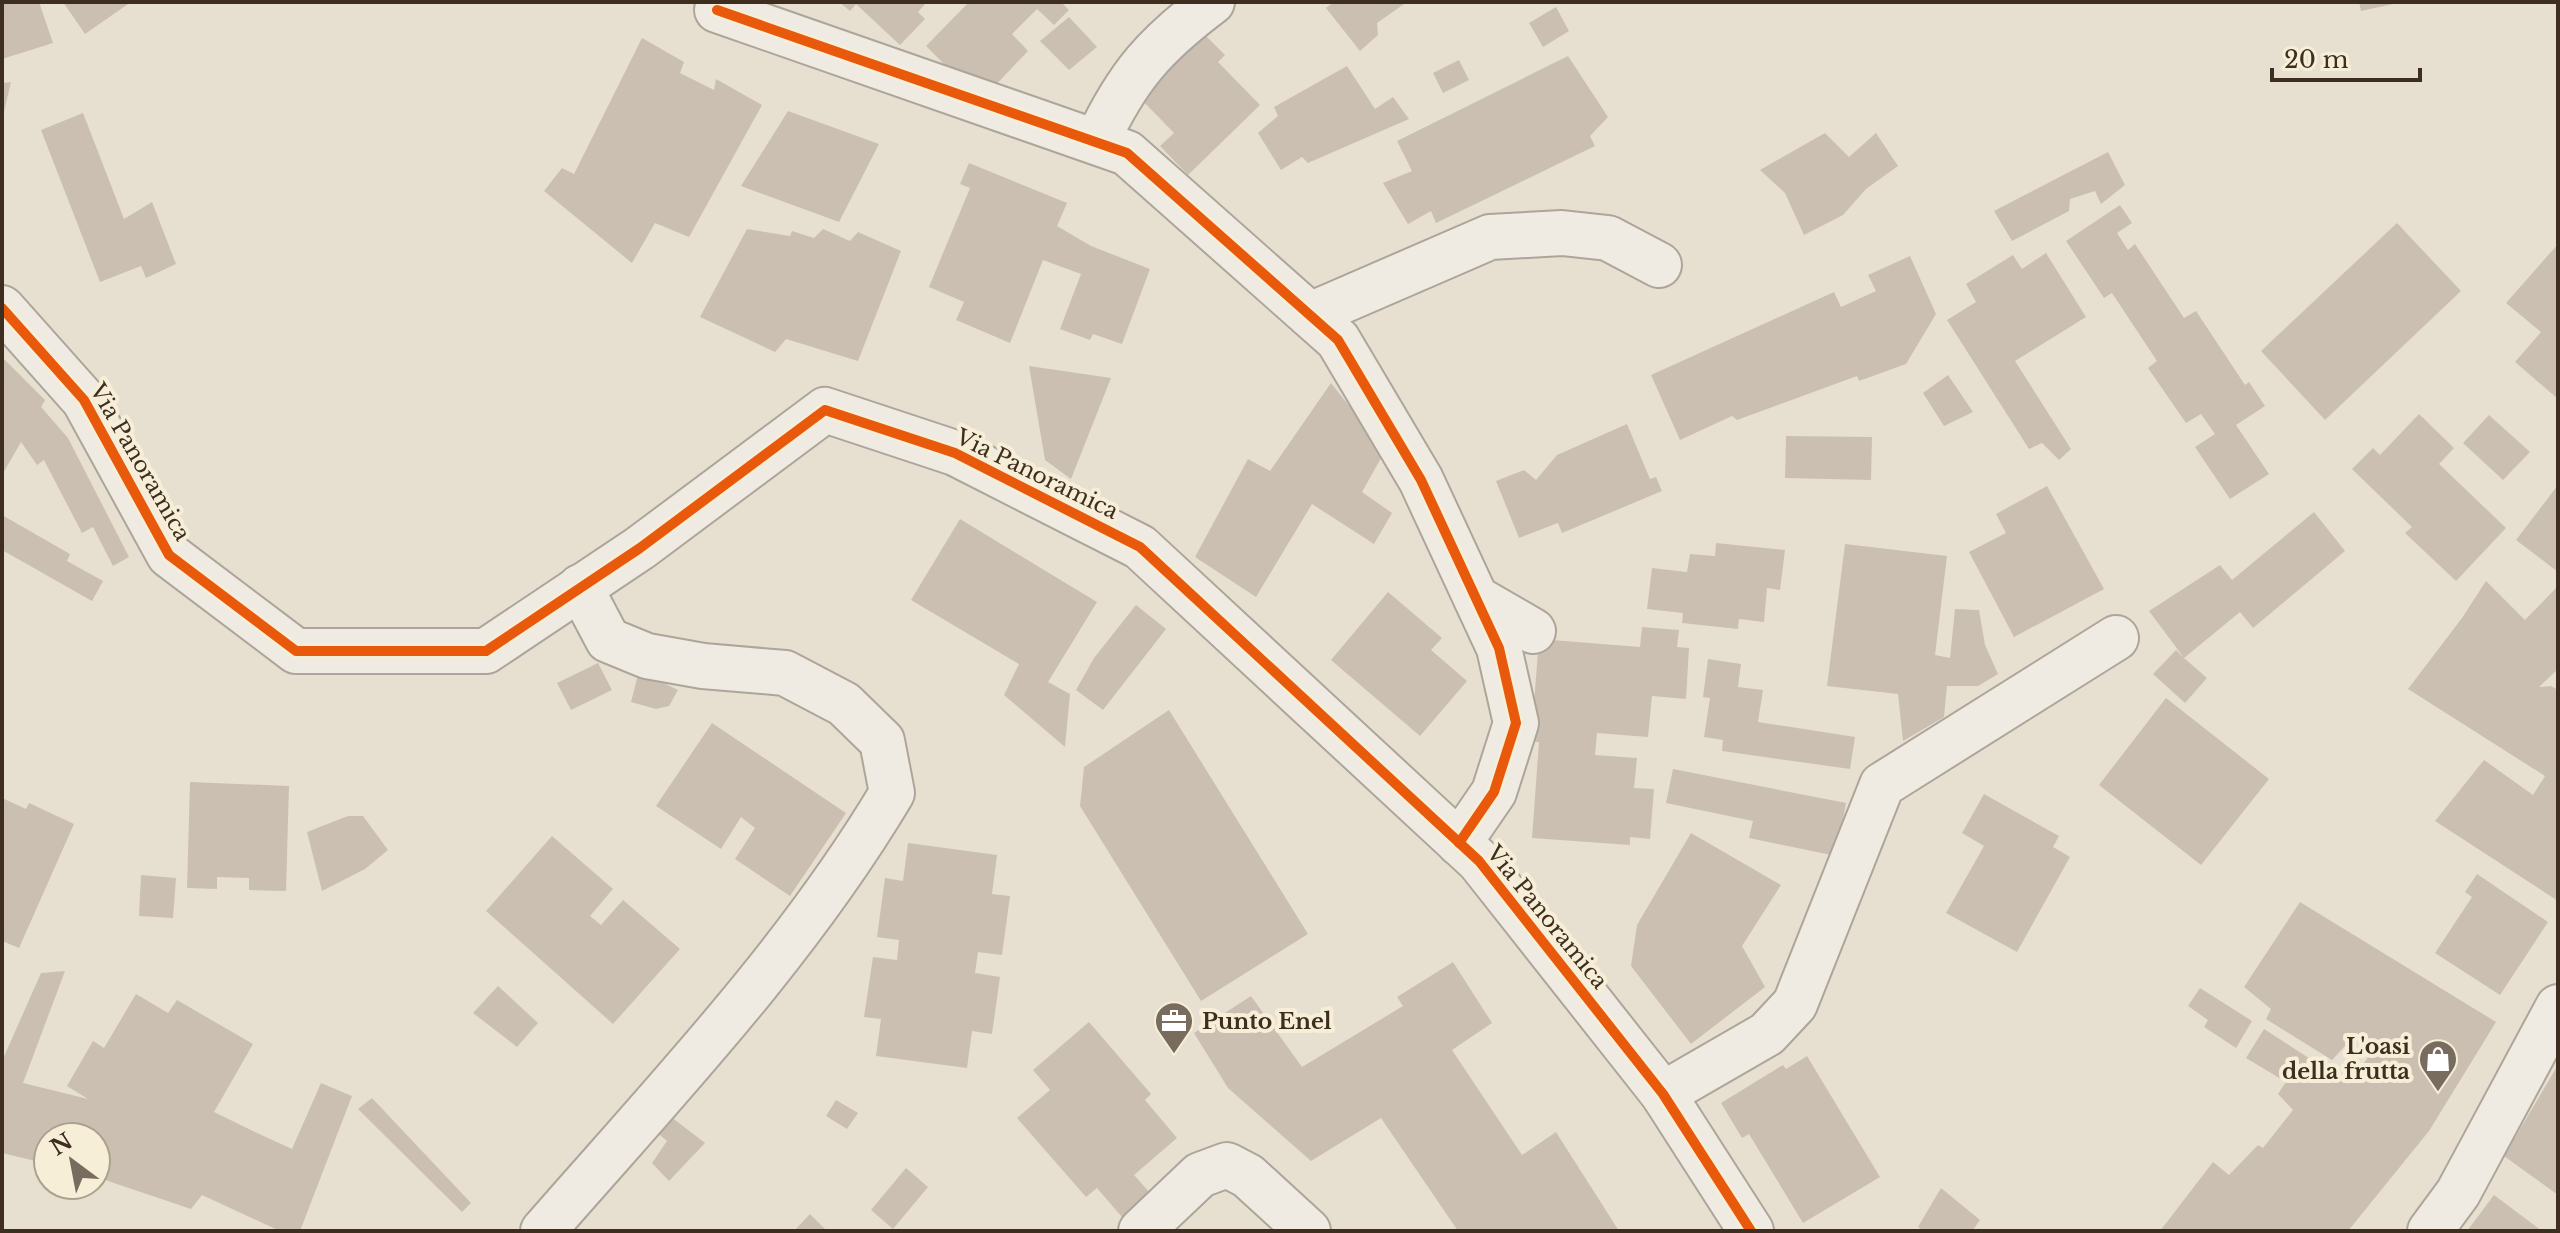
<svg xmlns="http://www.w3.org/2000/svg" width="2560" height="1233" font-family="'Libre Baskerville',serif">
  <rect width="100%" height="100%" fill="#e7e0d1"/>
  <!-- building -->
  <g fill="#cbbfb2">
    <polygon points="2,2 39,2 53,43 2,59"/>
    <polygon points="63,2 131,2 85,34"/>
    <polygon points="839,2 927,2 918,12 925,19 900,45 856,4 850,11"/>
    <polygon points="969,2 1061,2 1069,10 1054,25 1037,9 1012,34 1028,51 986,95 958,78 926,46"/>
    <polygon points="1334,2 1407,2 1377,23 1378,35 1360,51 1326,8"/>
    <polygon points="2359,2 2398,2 2398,3 2361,11"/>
    <polygon points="1556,7 1569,31 1543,47 1529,23"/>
    <polygon points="1069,17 1097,47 1069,70 1040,41"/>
    <polygon points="1204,34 1225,55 1218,62 1260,105 1188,175 1160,146 1174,133 1139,97"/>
    <polygon points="642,38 684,62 680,73 714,90 716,79 762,105 689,237 655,223 632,263 544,191 562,168 574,174"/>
    <polygon points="1568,56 1608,117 1590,136 1595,146 1436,223 1431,211 1408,224 1383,183 1412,171 1397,141"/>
    <polygon points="1459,60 1469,80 1443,93 1433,73"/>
    <polygon points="1347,66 1375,109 1393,97 1409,119 1308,163 1302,157 1281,170 1258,133 1278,116 1274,107"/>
    <polygon points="11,82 3,116 2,116 2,83"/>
    <polygon points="788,111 879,144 839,222 741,186"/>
    <polygon points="83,113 124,219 152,202 176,264 146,278 141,266 100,282 41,130"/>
    <polygon points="1825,133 1849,157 1876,133 1898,166 1866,189 1843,215 1804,235 1785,193 1760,170"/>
    <polygon points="2108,152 2125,185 2101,204 2095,191 2070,199 2069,211 2012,241 1994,211"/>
    <polygon points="969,163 1067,203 1057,226 1091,246 1150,269 1122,344 1093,334 1090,340 1060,329 1081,274 1043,260 1010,343 956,320 964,302 929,287 970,188 960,184"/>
    <polygon points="2120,205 2132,223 2117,233 2128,250 2135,244 2184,318 2196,311 2245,385 2249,382 2265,406 2236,425 2269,474 2230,499 2195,447 2215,434 2201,414 2186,423 2148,368 2157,361 2112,293 2104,298 2066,241"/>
    <polygon points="2397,223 2461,291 2325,420 2261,351"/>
    <polygon points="747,229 790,236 792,231 814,238 823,229 850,241 858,232 901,251 858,361 786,339 775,352 700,317"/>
    <polygon points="2558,244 2558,399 2515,362 2541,332 2506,303"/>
    <polygon points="2046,253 2086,317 2015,361 2071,449 2059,460 2042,443 2029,449 1947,320 1976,302 1966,284 2013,255 2022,269"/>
    <polygon points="1910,256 1936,314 1906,364 1859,381 1857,376 1737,420 1732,416 1680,440 1651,375 1834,292 1841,307 1876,291 1868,275"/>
    <polygon points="2,357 45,400 41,407 68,438 129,557 113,566 93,527 82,533 44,460 37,465 21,442 2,475"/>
    <polygon points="1029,366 1111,378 1071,479 1045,460"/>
    <polygon points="1948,375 1973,412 1944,426 1923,393"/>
    <polygon points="1331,383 1385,451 1362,492 1392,513 1374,544 1312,504 1256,597 1195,557 1248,459 1270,471"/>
    <polygon points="2419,414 2454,448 2439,464 2506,528 2456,581 2405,533 2412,527 2352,469 2373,448 2380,455"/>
    <polygon points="2489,415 2530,452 2503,480 2463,443"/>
    <polygon points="1627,424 1650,479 1656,477 1662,491 1562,533 1558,523 1519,538 1496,481 1524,470 1536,480 1557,455"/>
    <polygon points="1786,436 1872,437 1871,480 1785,478"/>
    <polygon points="2558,485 2558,572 2516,540"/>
    <polygon points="2047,486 2104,589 2014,637 1969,552 2006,533 1996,514"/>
    <polygon points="2314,512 2345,551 2253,628 2240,612 2184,658 2207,678 2185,703 2153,674 2176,650 2184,658 2149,611 2220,565 2232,580"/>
    <polygon points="2,515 70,554 67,561 103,581 92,601 2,550"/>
    <polygon points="960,519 1097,602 1048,682 1070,694 1065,747 1004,695 1019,664 911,600"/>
    <polygon points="1716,543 1785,550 1780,590 1767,588 1764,622 1739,619 1738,629 1682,623 1683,613 1647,609 1652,568 1687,572 1690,554 1715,556"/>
    <polygon points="1845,544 1947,556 1935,655 1950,658 1955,609 1979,610 1985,645 1998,674 1978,686 1947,686 1944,717 1903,741 1898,694 1827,686"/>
    <polygon points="2486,581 2525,620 2558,586 2558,669 2539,687 2551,686 2558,690 2558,901 2435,821 2484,760 2533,795 2545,776 2408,689 2462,618"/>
    <polygon points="1388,592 1442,638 1431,650 1467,681 1420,736 1331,660"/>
    <polygon points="1136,605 1166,629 1103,710 1076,690 1094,658"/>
    <polygon points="1642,627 1679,630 1677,647 1689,648 1686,699 1652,696 1648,737 1597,733 1595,755 1637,758 1634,788 1654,789 1650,839 1630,837 1630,845 1532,838 1539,742 1531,742 1539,639 1640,647"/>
    <polygon points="1708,659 1741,664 1738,687 1763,690 1758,722 1855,737 1850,769 1722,751 1723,740 1704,737 1710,698 1703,697"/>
    <polygon points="598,663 612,690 571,710 557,683"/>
    <polygon points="639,671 678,690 669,706 656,709 631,702"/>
    <polygon points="2166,698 2269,779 2201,865 2099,785"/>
    <polygon points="1169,710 1308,934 1201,1001 1080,806 1084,767"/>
    <polygon points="712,723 846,813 790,896 735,859 755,828 741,817 721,849 656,806"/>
    <polygon points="1673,769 1846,803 1836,856 1749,838 1753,821 1666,803"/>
    <polygon points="190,782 289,786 286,891 249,890 249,878 217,877 217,889 187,888"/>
    <polygon points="1984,794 2059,836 2053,847 2070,857 2017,952 1946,913 1984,846 1962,833"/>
    <polygon points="2,798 26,809 29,803 74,824 19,948 2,941"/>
    <polygon points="348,816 363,816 388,850 365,869 322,891 307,832"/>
    <polygon points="1691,833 1781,885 1742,946 1765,987 1691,1044 1631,966 1637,925"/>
    <polygon points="552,836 613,889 590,916 601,925 623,900 680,949 613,1024 486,911"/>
    <polygon points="908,843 997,855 992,894 1010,896 1002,955 978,952 975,973 1000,977 992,1034 972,1031 967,1068 876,1056 881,1019 864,1017 873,957 897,960 899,940 877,937 885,878 903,881"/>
    <polygon points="2477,874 2548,922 2500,995 2435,953 2472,897 2465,892"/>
    <polygon points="141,875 176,878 173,918 139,916"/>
    <polygon points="2300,902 2496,1022 2429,1131 2348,1231 2160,1231 2213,1162 2229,1175 2258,1145 2263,1148 2293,1110 2278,1094 2286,1082 2246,1058 2264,1029 2349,1084 2374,1049 2357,1033 2332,1060 2266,1019 2271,1009 2244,987"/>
    <polygon points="1453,962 1492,1023 1452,1050 1522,1155 1556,1132 1619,1231 1458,1231 1381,1118 1311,1161 1228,1088 1194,1033 1251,996 1302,1067 1403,1006 1397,997"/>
    <polygon points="65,971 23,1083 88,1099 67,1086 93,1041 104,1048 136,994 168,1013 177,1000 253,1044 214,1112 255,1132 292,1149 321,1083 352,1096 300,1231 280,1231 202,1195 191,1209 96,1177 96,1137 48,1137 48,1164 2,1153 2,1061 41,973"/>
    <polygon points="498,986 538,1023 517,1047 473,1013"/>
    <polygon points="2200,988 2252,1021 2236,1048 2204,1027 2208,1020 2188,1006"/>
    <polygon points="1089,1022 1151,1094 1145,1100 1177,1138 1134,1175 1150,1193 1122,1217 1097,1188 1086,1197 1017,1118 1050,1090 1033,1070"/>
    <polygon points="1807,1056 1880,1177 1803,1223 1749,1134 1742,1138 1721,1103 1783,1065 1786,1069"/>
    <polygon points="2558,1065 2558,1195 2504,1156"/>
    <polygon points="372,1098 471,1203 462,1212 358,1109"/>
    <polygon points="836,1100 858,1113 847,1129 826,1116"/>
    <polygon points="666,1113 705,1143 669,1181 652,1163 667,1141 654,1130"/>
    <polygon points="906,1168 928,1187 893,1229 871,1210"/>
    <polygon points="1941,1188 1980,1220 1972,1231 1924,1231 1918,1227"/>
    <polygon points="2494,1195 2542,1231 2467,1231"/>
    <polygon points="810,1214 827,1231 794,1231"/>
  </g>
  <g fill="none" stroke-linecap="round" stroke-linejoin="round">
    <!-- minor casing -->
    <g stroke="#ada599" stroke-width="48">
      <g id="minor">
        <polyline points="717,10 1127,153 1338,340 1421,480 1499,648 1516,723 1494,792 1459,843"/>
        <path d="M1097 141C1128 75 1155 45 1212 2"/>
        <polyline points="2,308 84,400 169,555 296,651 486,651 640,548 825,410 955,453 1140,547 1479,861 1663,1094 1751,1231"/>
        <polyline points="1310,315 1490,237 1562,233 1608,238 1659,265"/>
        <polyline points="1476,598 1533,631"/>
        <polyline points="1663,1094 1767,1034 1795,1004 1882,785 2116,638"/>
        <path d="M543 1231C666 1090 796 954 892 793L882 741 844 704 785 673 703 666 647 656 608 640 580 587"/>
        <polyline points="1141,1231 1200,1175 1227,1165 1248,1176 1308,1231"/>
        <polyline points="2430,1231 2458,1193 2558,1007"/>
      </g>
    </g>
    <!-- minor -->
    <use href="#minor" stroke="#efebe3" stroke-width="44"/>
    <!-- cycleway casing -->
    <g stroke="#f7eed8" stroke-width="15">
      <g id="cycleway">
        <polyline points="717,10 1127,153 1338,340 1421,480 1499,648 1516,723 1494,792 1459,843"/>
        <polyline points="2,308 84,400 169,555 296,651 486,651 640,548 825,410 955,453 1140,547 1479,861 1663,1094 1751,1231"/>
      </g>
    </g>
    <!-- cycleway -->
    <use href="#cycleway" stroke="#e8590c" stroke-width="10"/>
  </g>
  <!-- icons -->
  <defs>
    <g id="office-pin" transform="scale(2)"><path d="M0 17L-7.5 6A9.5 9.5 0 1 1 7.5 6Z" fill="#786c5e" stroke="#f7eed8"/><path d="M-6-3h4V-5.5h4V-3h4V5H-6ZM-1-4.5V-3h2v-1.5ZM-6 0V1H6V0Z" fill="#fff"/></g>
    <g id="shop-pin" transform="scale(2)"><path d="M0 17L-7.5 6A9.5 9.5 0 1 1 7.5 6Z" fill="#786c5e" stroke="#f7eed8"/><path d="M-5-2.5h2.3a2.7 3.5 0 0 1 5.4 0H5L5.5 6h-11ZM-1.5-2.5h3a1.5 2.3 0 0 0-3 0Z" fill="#fff"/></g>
  </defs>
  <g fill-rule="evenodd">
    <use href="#office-pin" x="1174" y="1021"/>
    <use href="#shop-pin" x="2438" y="1059"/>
  </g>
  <g text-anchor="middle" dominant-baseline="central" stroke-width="8" stroke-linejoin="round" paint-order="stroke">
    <!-- street labels -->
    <g font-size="22" fill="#3d2e20" stroke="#f7eed8">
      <text transform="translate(140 462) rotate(60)">Via Panoramica</text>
      <text transform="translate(1037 474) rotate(26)">Via Panoramica</text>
      <text transform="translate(1547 917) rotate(51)">Via Panoramica</text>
    </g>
    <!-- poi labels -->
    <g font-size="22" font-weight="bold" fill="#3d2e20" stroke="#f7eed8" text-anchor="start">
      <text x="1202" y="1021">Punto Enel</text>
      <text x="2410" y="1046" text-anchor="end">L'oasi<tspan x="2410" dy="25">della frutta</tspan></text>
    </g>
  </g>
  <!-- border -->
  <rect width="2560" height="1233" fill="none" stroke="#3d2e20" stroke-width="8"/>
  <!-- north arrow -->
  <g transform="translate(72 1161) rotate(328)"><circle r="38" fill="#f7eed8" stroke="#ada18e" stroke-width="2"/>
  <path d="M0-6L14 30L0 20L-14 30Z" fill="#786c5e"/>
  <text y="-12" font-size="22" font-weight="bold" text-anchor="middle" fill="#3d2e20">N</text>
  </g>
  <!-- scale -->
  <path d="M2272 68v12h148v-12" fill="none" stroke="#3d2e20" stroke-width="4"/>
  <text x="2284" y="68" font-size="24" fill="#3d2e20" stroke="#f7eed8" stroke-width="6" paint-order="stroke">20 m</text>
</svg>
